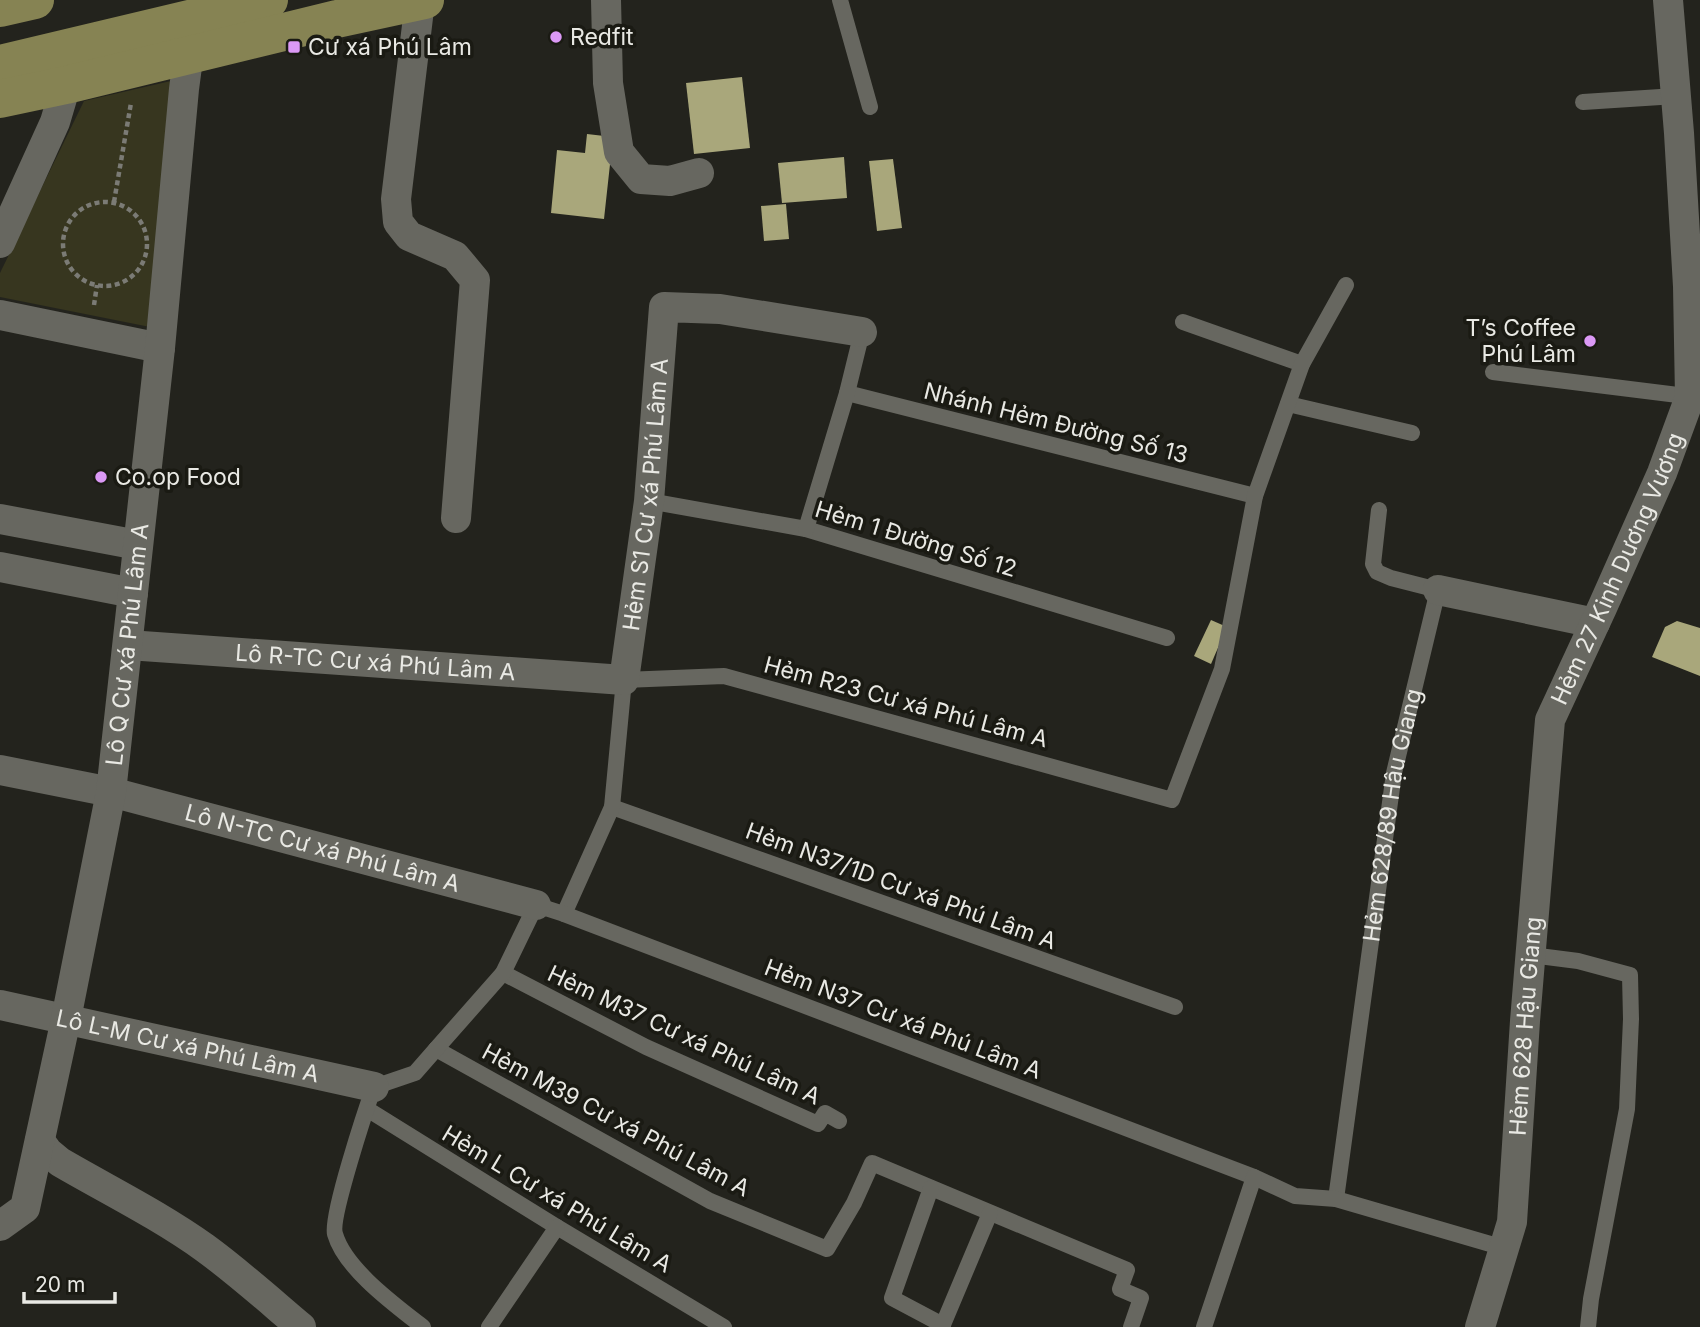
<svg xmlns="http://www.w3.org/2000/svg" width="1700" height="1327" font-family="Inter,sans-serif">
  <rect width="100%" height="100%" fill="#23231d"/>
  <!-- green -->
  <polygon fill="#37361f" points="175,80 150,327 0,297 0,273 84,101"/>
  <!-- building -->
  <g fill="#a9a77b">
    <polygon points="742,77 750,148 694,154 686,83"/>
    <polygon points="587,134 613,137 604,219 551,213 557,150 585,153"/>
    <polygon points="844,157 847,198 782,203 778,163"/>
    <polygon points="893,159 902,228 877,231 869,161"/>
    <polygon points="786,204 789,239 764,241 761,206"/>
    <polygon points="1211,620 1227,627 1211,664 1194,656"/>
    <polygon points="1677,621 1700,628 1700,676 1652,657 1665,627"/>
  </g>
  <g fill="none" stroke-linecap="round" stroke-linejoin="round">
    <!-- path -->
    <g stroke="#7b7b75" stroke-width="4.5" stroke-dasharray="5 3.5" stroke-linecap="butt">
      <circle cx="105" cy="244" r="42"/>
      <polyline points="114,202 131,103"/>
      <polyline points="94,305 97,285"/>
    </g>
    <!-- lane -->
    <g stroke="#676760" stroke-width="16">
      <polyline points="840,0 870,107"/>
      <polyline points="1583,102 1676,96"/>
      <polyline points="1183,322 1302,364"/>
      <polyline points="1493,372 1694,397"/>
      <polyline points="847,393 1255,496"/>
      <polyline points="1288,404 1412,433"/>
      <polyline points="649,501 806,529 1167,638"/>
      <polyline points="806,529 847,393 862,332"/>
      <polyline points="612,807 1175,1007"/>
      <polyline points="564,914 612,807 624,680 724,676 1172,800 1222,669 1255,496 1302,364 1346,285"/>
      <polyline points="1531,955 1578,961 1630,975 1631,1019 1627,1109 1591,1299 1588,1327"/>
      <polyline points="503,973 646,1047 818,1124 825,1113 839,1121"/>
      <polyline points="436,1049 710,1201 827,1249 854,1203 872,1163 1127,1270 1120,1289 1141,1298 1131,1327"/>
      <polyline points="367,1109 557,1227 724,1327"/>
      <polyline points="931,1188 892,1298 943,1325"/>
      <path id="s1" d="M1336 1199 1394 773 1438 590 1391 578 1377 572 1373 564 1379 510"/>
      <path d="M423 1327C395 1305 345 1269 335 1234 330 1218 366 1109 374 1087L415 1073 436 1049 503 973 536 905 564 914 1254 1177 1295 1196 1336 1199 1504 1248"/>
      <polyline points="489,1327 557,1227"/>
      <polyline points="942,1327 990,1213"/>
      <polyline points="1204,1327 1254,1177"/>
    </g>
    <!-- street -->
    <g stroke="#676760" stroke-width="30">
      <polyline points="606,0 608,83 619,152 641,179 670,181 699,173"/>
      <polyline points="420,1 396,199 398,222 409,236 455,256 475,280 456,518"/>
      <polyline points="0,243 55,122 66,85"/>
      <polyline points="0,315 160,348"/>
      <polyline points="0,519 138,545"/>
      <polyline points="0,567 133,593"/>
      <polyline points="1438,590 1595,623"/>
      <path id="s2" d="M128 645 624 680 649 501 664 307 720 309 862 332"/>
      <path id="s3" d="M0 770 111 792 536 905"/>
      <path id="s4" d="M0 1005 374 1087"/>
      <path d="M40 1141 48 1152 60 1162C108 1190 159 1215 205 1248 238 1272 269 1300 301 1327"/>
      <path id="s5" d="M0 1226 25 1208 66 1019 111 792 160 348 184 89 191 36"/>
      <path id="s6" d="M1480 1327 1512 1222 1525 1021 1550 720 1602 608 1662 473 1690 397 1688 286 1679 133 1668 0"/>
    </g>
    <!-- primary -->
    <g stroke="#868353" stroke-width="38">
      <polyline points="0,8 35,0"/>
      <polyline points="0,64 269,0"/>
      <polyline points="0,99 66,85 337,19 425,0"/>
    </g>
  </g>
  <!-- markers -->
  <g fill="#db99f5" stroke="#1a1a13" stroke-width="2.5">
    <circle cx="556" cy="37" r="7"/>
    <rect x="287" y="40" width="14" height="14" rx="3.5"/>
    <circle cx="1590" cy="341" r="7"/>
    <circle cx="101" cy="477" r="7"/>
  </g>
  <g text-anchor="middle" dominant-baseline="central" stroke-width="7" stroke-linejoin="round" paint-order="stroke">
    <!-- poi labels -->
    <g font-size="23" fill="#e9e9e4" stroke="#1a1a13" text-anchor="start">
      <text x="570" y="37">Redfit</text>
      <text x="308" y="47">Cư xá Phú Lâm</text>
      <text x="1576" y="328" text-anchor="end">T’s Coffee<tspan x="1576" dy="26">Phú Lâm</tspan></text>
      <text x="115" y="477">Co.op Food</text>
    </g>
    <!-- street labels -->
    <g font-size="23" fill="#e9e9e4" stroke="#1a1a13">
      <text transform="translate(1056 423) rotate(14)">Nhánh Hẻm Đường Số 13</text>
      <text stroke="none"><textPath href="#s2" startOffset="684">Hẻm S1 Cư xá Phú Lâm A</textPath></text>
      <text transform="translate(916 539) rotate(17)">Hẻm 1 Đường Số 12</text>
      <text stroke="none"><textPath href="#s6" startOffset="779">Hẻm 27 Kinh Dương Vương</textPath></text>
      <text stroke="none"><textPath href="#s5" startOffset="604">Lô Q Cư xá Phú Lâm A</textPath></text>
      <text stroke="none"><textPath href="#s2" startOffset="248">Lô R-TC Cư xá Phú Lâm A</textPath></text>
      <text transform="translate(906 702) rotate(15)">Hẻm R23 Cư xá Phú Lâm A</text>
      <text stroke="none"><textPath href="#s1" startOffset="388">Hẻm 628/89 Hậu Giang</textPath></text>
      <text stroke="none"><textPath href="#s3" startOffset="332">Lô N-TC Cư xá Phú Lâm A</textPath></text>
      <text transform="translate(901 886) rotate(20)">Hẻm N37/1D Cư xá Phú Lâm A</text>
      <text transform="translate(903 1019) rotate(21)">Hẻm N37 Cư xá Phú Lâm A</text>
      <text stroke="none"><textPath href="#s6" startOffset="306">Hẻm 628 Hậu Giang</textPath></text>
      <text transform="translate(684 1035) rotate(25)">Hẻm M37 Cư xá Phú Lâm A</text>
      <text stroke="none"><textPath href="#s4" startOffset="192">Lô L-M Cư xá Phú Lâm A</textPath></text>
      <text transform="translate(616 1120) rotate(28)">Hẻm M39 Cư xá Phú Lâm A</text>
      <text transform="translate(557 1199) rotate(31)">Hẻm L Cư xá Phú Lâm A</text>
    </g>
  </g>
  <!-- scale -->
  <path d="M24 1292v10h91v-10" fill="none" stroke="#e9e9e4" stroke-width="3.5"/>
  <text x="35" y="1292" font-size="21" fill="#e9e9e4" stroke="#1a1a13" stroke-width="5" paint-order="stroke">20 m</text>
</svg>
